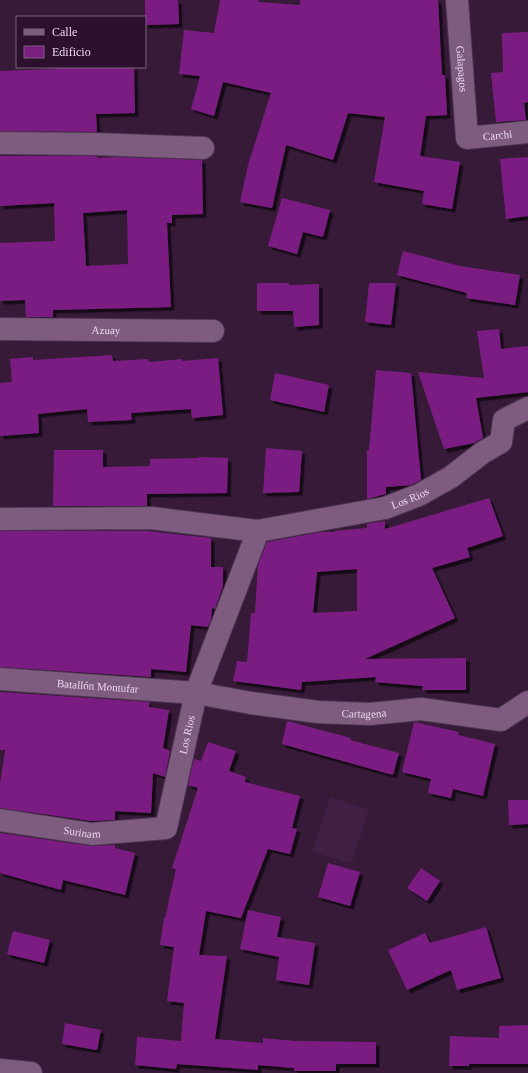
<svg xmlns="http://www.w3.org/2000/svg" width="528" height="1073" font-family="Georgia,serif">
  <defs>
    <filter id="shadow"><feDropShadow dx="3.5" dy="3.5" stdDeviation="0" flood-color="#0009"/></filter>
  </defs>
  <rect width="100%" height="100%" fill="#361a38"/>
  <!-- built -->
  <polygon fill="#411f44" points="330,797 369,810 351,864 312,851"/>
  <!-- building -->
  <g fill="#7a1f81" fill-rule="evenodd" filter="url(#shadow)">
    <polygon points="145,0 178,0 179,24 145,25"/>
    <polygon points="220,0 259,0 258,2 300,5 300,0 438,0 442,75 445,75 447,115 426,116 420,156 460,162 452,209 422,204 424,191 374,182 385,117 348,113 333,160 286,145 272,208 240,202 248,165 271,93 223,82 214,116 191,109 200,76 179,74 184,30 214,33"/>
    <polygon points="528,32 528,102 524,103 526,120 496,122 491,73 503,72 502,33"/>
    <polygon points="55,67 134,67 135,113 96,114 97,132 0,131 0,71 55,69"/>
    <path d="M0 156H94L98 157V158L116 157 202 160 203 214 172 215V223H167L171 307 53 310V317H26L25 300 0 301V243L55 241 54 203 0 206ZM127 210 128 264 86 266 83 213Z"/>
    <polygon points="528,157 528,216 506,219 500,159"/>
    <polygon points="282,198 330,210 323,237 303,232 297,254 268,246"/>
    <polygon points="403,251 460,266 520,275 515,305 466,298 467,293 397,275"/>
    <polygon points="257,283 289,283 289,285 319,284 319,325 294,327 293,311 257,311"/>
    <polygon points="369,283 396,283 391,325 365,322"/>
    <polygon points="499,329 501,349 528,346 528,392 476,398 483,438 474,443 444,449 418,372 484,378 477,331"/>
    <polygon points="112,355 113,361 148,359 149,362 182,359 182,361 218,358 223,415 192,418 191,409 131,413 132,420 88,422 87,409 38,414 39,433 0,436 0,383 12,382 10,359 33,357 33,360"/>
    <polygon points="376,370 411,373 421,480 411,485 386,487 386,494 367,499 367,450 369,450"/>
    <polygon points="275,373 329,385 324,412 270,400"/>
    <polygon points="266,448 302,451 299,492 263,493"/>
    <polygon points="54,450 103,450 103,467 150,466 150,459 199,458 199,457 228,458 227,493 147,494 147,506 53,506"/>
    <path d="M489 498 503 536 467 548 470 557 432 568 455 618 365 659 466 658V690H422L423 686 375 682 376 677 302 682 301 690 233 681 237 661 247 662 251 613H255L258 565 267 542 321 532H334V531L367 528V524L385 521V529ZM357 569V611L313 613 317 572Z"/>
    <polygon points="0,531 147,531 211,538 211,567 223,567 223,586 215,609 212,608 211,620 208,627 191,625 186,672 151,669 151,677 0,667"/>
    <polygon points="0,692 149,702 149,707 169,710 163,748 170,751 165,777 153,773 151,813 115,811 115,820 92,821 0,808 0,784 5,750 0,750"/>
    <polygon points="287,721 351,738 350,740 399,753 393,775 282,744"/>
    <polygon points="414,722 459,732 458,735 495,744 483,796 453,789 451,798 428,793 431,779 402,772"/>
    <polygon points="208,742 236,751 229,771 246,777 245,782 300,796 292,828 297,829 290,854 268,849 241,918 206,911 199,955 227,956 215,1039 263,1043 263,1038 295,1041 376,1042 376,1064 336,1064 336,1071 294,1071 294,1068 258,1065 258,1070 177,1064 176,1069 135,1065 137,1037 181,1041 184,1003 167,1001 174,947 160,945 164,918 165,918 176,869 172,868 198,788 188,785 194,759 201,761"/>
    <polygon points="508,800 528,800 528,824 509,825"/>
    <polygon points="0,833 90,846 115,845 115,848 135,853 125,895 63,880 61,890 0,873"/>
    <polygon points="328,863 360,872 350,906 318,897"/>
    <polygon points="421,868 440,881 427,901 407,888"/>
    <polygon points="248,910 281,917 277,937 315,943 309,985 276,980 279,957 240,949"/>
    <polygon points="486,927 501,978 457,990 451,970 407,990 388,950 425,933 430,943"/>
    <polygon points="13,931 50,940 44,963 7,954"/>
    <polygon points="65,1023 101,1030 97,1050 62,1044"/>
    <polygon points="528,1025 528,1064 469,1064 469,1066 449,1066 450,1036 499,1038 499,1026"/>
  </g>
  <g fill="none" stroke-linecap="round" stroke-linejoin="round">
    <!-- street casing -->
    <g stroke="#4e3650" stroke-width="24">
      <g id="street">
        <path id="s1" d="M457 0 467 138 528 132"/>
        <polyline points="0,143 94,144 203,148"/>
        <path id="s2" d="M0 329 213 331"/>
        <polyline points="0,519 151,518 258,531"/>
        <path id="s3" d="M0 679 196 693 251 703 318 712 370 714 421 709 501 720 528 702"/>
        <path id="s4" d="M0 820 92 834 166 828 196 693 258 531 385 508 419 495 451 477 482 453 501 442 504 420 528 408"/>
        <polyline points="0,1070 31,1073"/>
      </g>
    </g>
    <!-- street -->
    <use href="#street" stroke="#7d5c7f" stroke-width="22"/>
  </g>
  <g text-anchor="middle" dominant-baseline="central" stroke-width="3" stroke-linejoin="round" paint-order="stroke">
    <!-- street labels -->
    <g font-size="11" fill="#ebd8ec" stroke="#2c102e">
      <text stroke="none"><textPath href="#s1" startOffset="69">Galapagos</textPath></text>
      <text stroke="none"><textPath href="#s1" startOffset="169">Carchi</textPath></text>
      <text stroke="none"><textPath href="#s2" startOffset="106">Azuay</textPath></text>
      <text stroke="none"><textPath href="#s4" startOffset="635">Los Rios</textPath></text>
      <text stroke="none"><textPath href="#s3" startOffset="98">Batallón Montufar</textPath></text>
      <text stroke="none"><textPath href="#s3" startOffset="366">Cartagena</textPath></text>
      <text stroke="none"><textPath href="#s4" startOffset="263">Los Rios</textPath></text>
      <text stroke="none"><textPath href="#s4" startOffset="83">Surinam</textPath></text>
    </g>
  </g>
  <!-- legend -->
  <rect x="16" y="16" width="130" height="52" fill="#2c102e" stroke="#78607a"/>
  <rect x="24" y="29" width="20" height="6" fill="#7d5c7f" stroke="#78607a"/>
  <text x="52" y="36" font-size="12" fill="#ebd8ec">Calle</text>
  <rect x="24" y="46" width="20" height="12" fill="#7a1f81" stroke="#78607a"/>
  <text x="52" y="56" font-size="12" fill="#ebd8ec">Edificio</text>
</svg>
